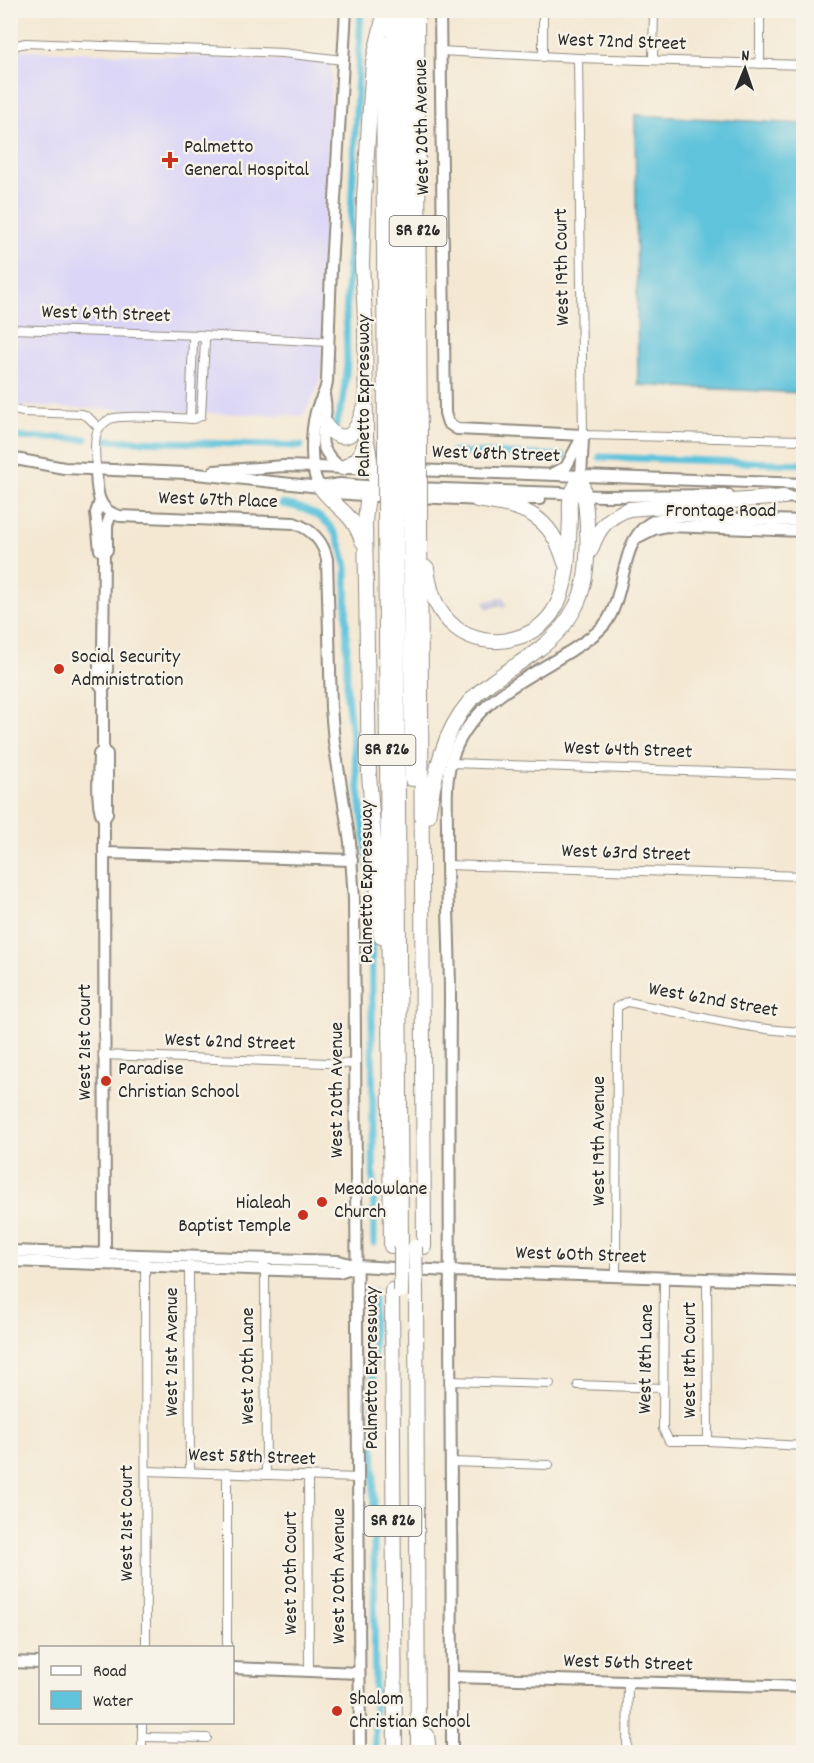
<svg xmlns="http://www.w3.org/2000/svg" width="814" height="1763" font-family="Dekko,sans-serif">
  <defs>
    <pattern id="industrial-grid" width="8" height="8" patternUnits="userSpaceOnUse" patternTransform="scale(1.5)"><rect width="8" height="8" fill="#c1c2dd"/><path d="M0 4h8M4 0v8" fill="none" stroke="#a6a7be"/></pattern>
  </defs>
  <rect width="100%" height="100%" fill="#f7f3e8"/>
  <filter id="ink" filterUnits="userSpaceOnUse"><feTurbulence type="fractalNoise" baseFrequency=".0167" numOctaves="2"/><feDisplacementMap in="SourceGraphic" scale="12" xChannelSelector="R" yChannelSelector="G"/><feConvolveMatrix kernelMatrix="1 2 1 2 8 2 1 2 1" color-interpolation-filters="sRGB"/></filter>
  <filter id="wash" filterUnits="userSpaceOnUse"><feTurbulence type="fractalNoise" baseFrequency=".008" numOctaves="4" result="noise"/><feDisplacementMap in="SourceGraphic" scale="24" xChannelSelector="R" yChannelSelector="G"/><feGaussianBlur stdDeviation="1.35" result="paint"/><feColorMatrix in="noise" values="0 0 0 0 0 0 0 0 0 0 0 0 0 0 0 0 0 1.4 0 .05"/><feComposite in="paint" operator="in"/></filter>
  <g filter="url(#wash)">
    <rect width="100%" height="100%" fill="#f4e8d3"/>
    <!-- built -->
    <polygon fill="#dbd6f7" points="20,50 330,62 332,66 323,255 322,370 319,384 310,404 302,416 18,406 13,404 11,399 13,58 15,53"/>
    <!-- industrial -->
    <polygon fill="url(#industrial-grid)" points="504,596 507,605 502,607 501,605 487,609 484,602"/>
    <!-- water -->
    <polygon fill="#5ec3db" stroke="#447783" stroke-width="1.5" points="635,115 803,124 803,393 638,385"/>
    <g fill="none" stroke-linecap="round" stroke-linejoin="round">
      <!-- canal -->
      <g stroke="#5ec3db" stroke-width="7">
        <polyline points="335,428 343,401 347,363 346,317 361,10"/>
        <polyline points="10,437 86,439"/>
        <polyline points="105,440 301,446"/>
        <polyline points="453,452 563,456"/>
        <polyline points="600,457 804,464"/>
        <path d="M282 504C322 510 340 527 346 568L347 695 370 877"/>
        <polyline points="371,891 374,1243"/>
        <polyline points="373,1292 375,1752"/>
      </g>
    </g>
  </g>
  <g filter="url(#ink)">
    <g fill="none" stroke-linecap="round" stroke-linejoin="round">
      <!-- street casing -->
      <g stroke="#908a7f" stroke-width="10">
        <g id="street">
          <polyline points="543,10 543,57"/>
          <polyline points="10,51 17,45 26,43 283,53 343,60"/>
          <polyline points="440,51 578,58 804,65"/>
          <polyline points="578,58 583,435 804,440"/>
          <polyline points="653,60 654,10"/>
          <polyline points="760,64 760,10"/>
          <polyline points="10,329 200,335 328,342"/>
          <polyline points="10,407 14,410 23,412 82,414 89,418 99,428"/>
          <polyline points="190,419 193,340 200,335"/>
          <path d="M96 470C96 458 93 444 97 432 99 427 105 422 110 419 122 414 178 418 194 419L201 416 205 341 200 335"/>
          <polyline points="451,763 804,775"/>
          <polyline points="447,865 804,876"/>
          <polyline points="103,1055 356,1064"/>
          <polyline points="263,1258 265,1270 266,1475"/>
          <polyline points="145,1262 146,1648"/>
          <polyline points="189,1267 190,1472"/>
          <path d="M616 1275 617 1007 627 1002C686 1013 744 1030 804 1032"/>
          <polyline points="664,1277 663,1429 669,1441 708,1441 804,1446"/>
          <polyline points="707,1279 708,1441"/>
          <polyline points="449,1381 550,1384"/>
          <polyline points="578,1385 663,1388"/>
          <polyline points="450,1462 549,1465"/>
          <polyline points="146,1471 358,1478"/>
          <polyline points="227,1473 227,1648"/>
          <polyline points="308,1476 309,1671"/>
          <polyline points="142,1722 142,1752"/>
          <polyline points="142,1737 207,1738"/>
          <polyline points="627,1752 628,1682"/>
        </g>
      </g>
      <!-- secondary casing -->
      <g stroke="#908a7f" stroke-width="14">
        <g id="secondary">
          <polyline points="440,10 445,413 448,423 457,429 583,435"/>
          <path d="M324 395C332 429 306 440 341 468"/>
          <polyline points="10,458 64,468 187,473 320,487 340,484 378,487"/>
          <path d="M96 470C97 490 96 511 120 516L294 523C311 529 323 541 327 559L331 708 334 742 350 842 354 899 360 1752"/>
          <polyline points="415,470 804,484"/>
          <polyline points="214,471 284,466 378,469"/>
          <polyline points="553,473 566,467 583,435"/>
          <polyline points="581,476 583,440"/>
          <path d="M320 487C309 471 311 431 316 412 319 400 326 394 327 381L331 268 346 10"/>
          <polyline points="323,488 337,493 375,496"/>
          <polyline points="414,488 562,493 571,495 604,496 728,495"/>
          <polyline points="415,497 483,500"/>
          <polyline points="777,497 804,498"/>
          <polyline points="499,499 540,499"/>
          <polyline points="100,501 96,513 100,550 104,553"/>
          <polyline points="636,538 654,529 667,526 804,531"/>
          <polyline points="103,657 107,660 107,683 103,689 103,751 107,754 107,814 104,819 104,831 105,1264"/>
          <polyline points="103,689 99,683 99,660 103,657 104,553 107,550 107,525 111,514"/>
          <path d="M103 751 99 754C99 770 95 808 104 819"/>
          <polyline points="104,853 352,860"/>
          <polyline points="10,1251 339,1261 357,1266 449,1271 804,1282"/>
          <polyline points="10,1261 339,1272 357,1266"/>
          <polyline points="10,1662 40,1663"/>
          <polyline points="232,1668 359,1673"/>
          <polyline points="452,1677 804,1687"/>
          <path d="M452 1752C452 1501 448 1250 450 999 450 942 446 885 447 829 447 807 445 783 451 762 467 704 524 680 572 650 585 641 603 631 610 616 626 588 621 533 656 520 672 514 691 517 707 518 739 519 771 520 804 521"/>
        </g>
      </g>
      <!-- highway casing -->
      <g stroke="#908a7f" stroke-width="16">
        <g id="highway">
          <polyline points="393,10 396,451"/>
          <polyline points="406,10 409,452"/>
          <polyline points="417,10 420,452"/>
          <path d="M383 19 373 62 364 199 362 265 365 317 366 439C372 456 367 477 384 487"/>
          <polyline points="383,43 385,451"/>
          <path d="M324 422C330 434 346 444 355 429 359 423 361 416 363 410"/>
          <path d="M342 468C359 460 360 457 366 439"/>
          <path d="M320 487C337 510 352 511 362 541"/>
          <path d="M477 500C524 507 550 513 565 563"/>
          <polyline points="385,511 391,1246"/>
          <polyline points="396,511 401,1241"/>
          <polyline points="410,512 412,779"/>
          <polyline points="420,512 424,1247"/>
          <path d="M591 550C598 529 607 517 629 509L784 497"/>
          <path d="M427 568C430 592 436 612 456 628 471 640 494 644 512 639 571 625 567 567 570 519 570 512 569 503 571 496 573 489 578 482 581 476"/>
          <path d="M428 816C435 775 441 735 469 702 489 680 514 668 538 650 554 638 567 624 576 606 593 574 588 510 581 476"/>
          <path d="M381 937 369 774 365 523C368 493 365 486 395 474"/>
          <polyline points="392,1290 395,1752"/>
          <polyline points="416,1291 418,1752"/>
          <polyline points="427,1735 429,1752"/>
        </g>
      </g>
      <!-- street -->
      <use href="#street" stroke="#fff" stroke-width="8"/>
      <!-- secondary -->
      <use href="#secondary" stroke="#fff" stroke-width="10"/>
      <!-- highway -->
      <use href="#highway" stroke="#fff" stroke-width="14"/>
      <!-- highway-bridge casing -->
      <g stroke="#908a7f" stroke-width="16" stroke-linecap="butt">
        <g id="highway-bridge">
          <polyline points="385,451 385,511"/>
          <polyline points="396,451 396,511"/>
          <polyline points="409,452 410,512"/>
          <polyline points="420,452 420,512"/>
          <polyline points="401,1246 401,1291"/>
          <polyline points="415,1247 416,1291"/>
        </g>
      </g>
      <!-- highway-bridge -->
      <use href="#highway-bridge" stroke="#fff" stroke-width="14"/>
    </g>
  </g>
  <!-- markers -->
  <g fill="#c8321e" stroke="#f7f3e8" stroke-width="2">
    <path d="M167 151h6v6h6v6h-6v6h-6v-6h-6v-6h6z"/>
    <circle cx="59" cy="669" r="6"/>
    <circle cx="106" cy="1081" r="6"/>
    <circle cx="322" cy="1202" r="6"/>
    <circle cx="303" cy="1215" r="6"/>
    <circle cx="337" cy="1711" r="6"/>
  </g>
  <g text-anchor="middle" dominant-baseline="central" stroke-width="5" stroke-linejoin="round" paint-order="stroke">
    <!-- shield labels -->
    <g fill="#f7f3e8" stroke="#686764" stroke-width="1.5">
      <rect x="389.5" y="216" width="57" height="30" rx="4.5"/>
      <rect x="358.5" y="735" width="57" height="30" rx="4.5"/>
      <rect x="364.5" y="1506" width="57" height="30" rx="4.5"/>
    </g>
    <g font-size="18" font-weight="bold" fill="#2b2b2b">
      <text x="418" y="231">SR 826</text>
      <text x="387" y="750">SR 826</text>
      <text x="393" y="1521">SR 826</text>
    </g>
    <!-- street labels -->
    <g font-size="20" fill="#2b2b2b" stroke="#f7f3e8">
      <text transform="translate(622 43) rotate(2)">West 72nd Street</text>
      <text transform="translate(423 127) rotate(-91)">West 20th Avenue</text>
      <text transform="translate(563 267) rotate(-91)">West 19th Court</text>
      <text transform="translate(106 315) rotate(2)">West 69th Street</text>
      <text transform="translate(365 396) rotate(-90)">Palmetto Expressway</text>
      <text transform="translate(496 455) rotate(2)">West 68th Street</text>
      <text transform="translate(218 501) rotate(2)">West 67th Place</text>
      <text x="721" y="512">Frontage Road</text>
      <text transform="translate(628 751) rotate(2)">West 64th Street</text>
      <text transform="translate(626 854) rotate(2)">West 63rd Street</text>
      <text transform="translate(368 882) rotate(-90)">Palmetto Expressway</text>
      <text transform="translate(713 1001) rotate(10)">West 62nd Street</text>
      <text transform="translate(86 1042) rotate(-90)">West 21st Court</text>
      <text transform="translate(230 1043) rotate(2)">West 62nd Street</text>
      <text transform="translate(338 1090) rotate(-90)">West 20th Avenue</text>
      <text transform="translate(600 1141) rotate(-90)">West 19th Avenue</text>
      <text transform="translate(581 1256) rotate(2)">West 60th Street</text>
      <text transform="translate(173 1352) rotate(-90)">West 21st Avenue</text>
      <text transform="translate(647 1359) rotate(-89)">West 18th Lane</text>
      <text transform="translate(691 1360) rotate(-90)">West 18th Court</text>
      <text transform="translate(249 1366) rotate(-90)">West 20th Lane</text>
      <text transform="translate(373 1368) rotate(-90)">Palmetto Expressway</text>
      <text transform="translate(252 1458) rotate(2)">West 58th Street</text>
      <text transform="translate(128 1523) rotate(-90)">West 21st Court</text>
      <text transform="translate(292 1573) rotate(-90)">West 20th Court</text>
      <text transform="translate(340 1576) rotate(-90)">West 20th Avenue</text>
      <text transform="translate(628 1664) rotate(2)">West 56th Street</text>
    </g>
    <!-- poi labels -->
    <g font-size="20" fill="#2b2b2b" stroke="#f7f3e8" text-anchor="start">
      <text x="184" y="148">Palmetto<tspan x="184" dy="23">General Hospital</tspan></text>
      <text x="71" y="658">Social Security<tspan x="71" dy="23">Administration</tspan></text>
      <text x="118" y="1070">Paradise<tspan x="118" dy="23">Christian School</tspan></text>
      <text x="334" y="1190">Meadowlane<tspan x="334" dy="23">Church</tspan></text>
      <text x="291" y="1204" text-anchor="end">Hialeah<tspan x="291" dy="23">Baptist Temple</tspan></text>
      <text x="349" y="1700">Shalom<tspan x="349" dy="23">Christian School</tspan></text>
    </g>
  </g>
  <!-- margin -->
  <rect width="814" height="1763" fill="none" stroke="#f7f3e8" stroke-width="36"/>
  <!-- legend -->
  <rect x="39" y="1646" width="195" height="78" fill="#f7f3e8" stroke="#a5a39c" stroke-width="1.5"/>
  <rect x="51" y="1666" width="30" height="9" fill="#ffffff" stroke="#a5a39c" stroke-width="1.5"/>
  <text x="93" y="1676" font-size="18" fill="#2b2b2b">Road</text>
  <rect x="51" y="1691" width="30" height="18" fill="#5ec3db" stroke="#a5a39c" stroke-width="1.5"/>
  <text x="93" y="1706" font-size="18" fill="#2b2b2b">Water</text>
  <!-- north arrow -->
  <g transform="translate(745 69) rotate(2)" stroke="#f7f3e8" stroke-width="4.5" paint-order="stroke">
  <path d="M0-4.5L10 22L0 15L-10 22Z" fill="#2b2b2b"/>
  <text y="-9" font-size="16" font-weight="bold" text-anchor="middle" fill="#2b2b2b">N</text>
  </g>
</svg>
